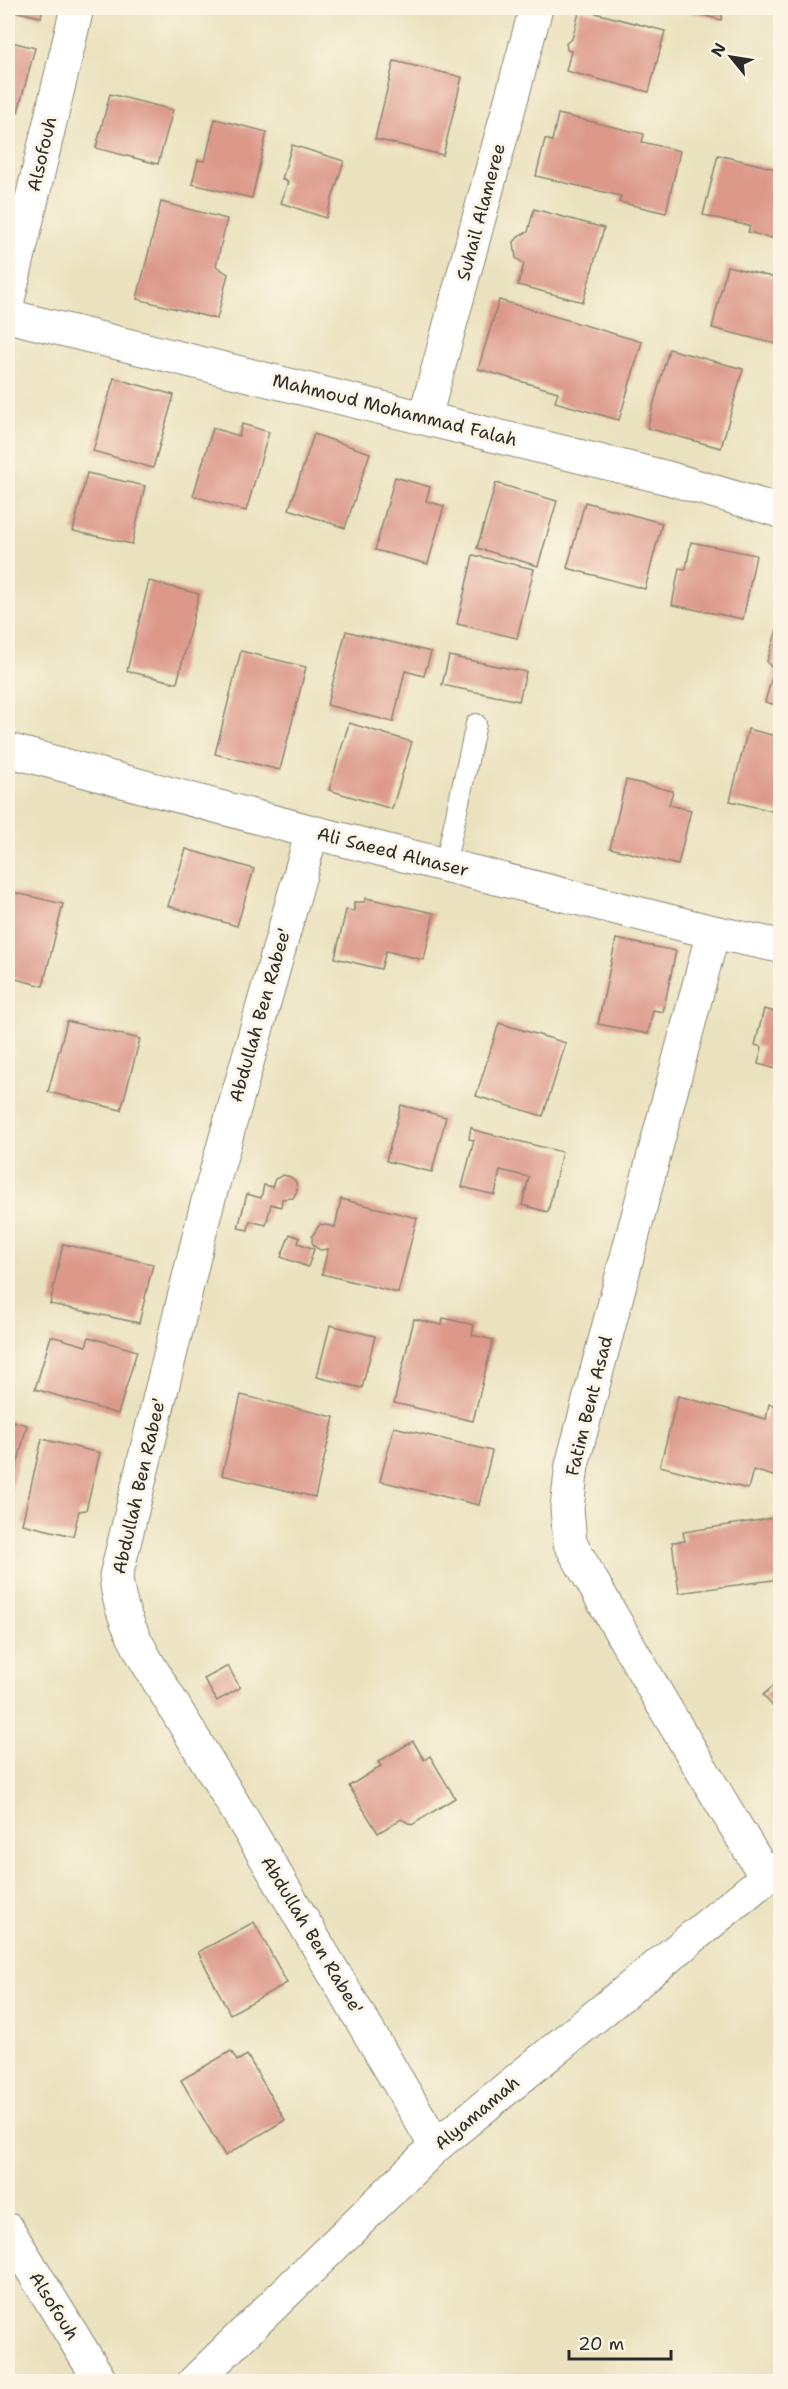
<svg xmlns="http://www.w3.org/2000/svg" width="788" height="2389" font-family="'Shantell Sans',sans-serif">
  <rect width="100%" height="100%" fill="#fcf5e5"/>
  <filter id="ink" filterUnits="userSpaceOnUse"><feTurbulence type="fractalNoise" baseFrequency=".0167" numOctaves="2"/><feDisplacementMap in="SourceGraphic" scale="12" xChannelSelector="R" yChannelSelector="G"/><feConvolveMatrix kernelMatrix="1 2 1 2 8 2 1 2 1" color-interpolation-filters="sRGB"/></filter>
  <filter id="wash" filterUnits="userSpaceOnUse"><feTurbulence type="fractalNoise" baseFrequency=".008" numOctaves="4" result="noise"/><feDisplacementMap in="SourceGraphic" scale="24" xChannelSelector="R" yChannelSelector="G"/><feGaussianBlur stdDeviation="1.35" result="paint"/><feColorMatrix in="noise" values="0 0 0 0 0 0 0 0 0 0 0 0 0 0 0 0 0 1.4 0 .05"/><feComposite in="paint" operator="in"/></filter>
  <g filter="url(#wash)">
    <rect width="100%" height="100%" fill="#eae2be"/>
    <g id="blocks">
      <!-- building -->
      <g fill="#dc998a">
        <polygon points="8,8 43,8 41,17 8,10"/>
        <polygon points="677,8 724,8 721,20"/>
        <polygon points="580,9 665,31 649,92 566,71 571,51 567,50 566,43 572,39"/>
        <polygon points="8,41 35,48 18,112 8,110"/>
        <polygon points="394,61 462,77 443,155 375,139"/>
        <polygon points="110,94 173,110 158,164 96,148"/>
        <polygon points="558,114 644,134 642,142 680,151 666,213 619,202 621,196 536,176 545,139 552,141"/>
        <polygon points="215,119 267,132 252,198 192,184 198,160 205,161"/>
        <polygon points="292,145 344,161 326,218 281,203 288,182 282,179"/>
        <polygon points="718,155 780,170 780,240 748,232 750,226 703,215"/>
        <polygon points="161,202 227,219 216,266 228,274 217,319 137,299"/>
        <polygon points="534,209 604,228 583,302 518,285 524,264 516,258 514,242 520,235 528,232"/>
        <polygon points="727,266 780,279 780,345 712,328"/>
        <polygon points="499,300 642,342 619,420 555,402 558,392 478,369"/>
        <polygon points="669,349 743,369 721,448 647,428"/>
        <polygon points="114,378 174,395 153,468 93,451"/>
        <polygon points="242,424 269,432 246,511 193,496 213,428 239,436"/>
        <polygon points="314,434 370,453 345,528 289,509"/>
        <polygon points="87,473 145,486 132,544 73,531"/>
        <polygon points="395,477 430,487 426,501 444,506 428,564 375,550"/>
        <polygon points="496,483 557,501 538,566 477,548"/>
        <polygon points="585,502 662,523 645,589 567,568"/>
        <polygon points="691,542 756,555 743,619 672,605 679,568 686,569"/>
        <polygon points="473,555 534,569 517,638 457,624"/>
        <polygon points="149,581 199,594 177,683 127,671"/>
        <polygon points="779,623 780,624 780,706 765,702 774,670 767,662"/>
        <polygon points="346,631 431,652 424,676 405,671 393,722 327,705"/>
        <polygon points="241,651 306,667 280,770 215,754"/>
        <polygon points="449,656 526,672 519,701 442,685"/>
        <polygon points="349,723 412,742 392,809 329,790"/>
        <polygon points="748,729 780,737 780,813 730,801"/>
        <polygon points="626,780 673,791 669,805 691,810 678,865 610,848"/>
        <polygon points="186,849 254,869 237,926 168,906"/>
        <polygon points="8,891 63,904 43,986 8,977"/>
        <polygon points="366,898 434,913 424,960 386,951 381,969 335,958 346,910 354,911 354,902 364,902"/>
        <polygon points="616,939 676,951 663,1012 653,1010 648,1034 598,1024"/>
        <polygon points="764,1009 780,1013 780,1070 758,1064 762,1047 755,1045"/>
        <polygon points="67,1021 140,1039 121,1110 48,1092"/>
        <polygon points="499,1023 566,1043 543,1116 476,1096"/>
        <polygon points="401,1105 446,1117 432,1172 386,1161"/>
        <polygon points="471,1127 474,1130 562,1152 548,1212 522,1205 529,1177 500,1170 495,1195 462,1187 474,1140 469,1139"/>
        <polygon points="283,1175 291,1177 296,1182 297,1191 293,1198 282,1199 281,1207 271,1204 266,1225 250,1221 248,1230 238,1228 247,1194 261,1198 264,1185 272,1187 275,1179"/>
        <polygon points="341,1199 417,1218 398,1293 322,1274 328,1249 320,1250 315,1247 312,1242 312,1236 320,1224 335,1227"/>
        <polygon points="290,1234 300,1238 298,1243 314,1249 308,1267 281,1257"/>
        <polygon points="63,1244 153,1264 139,1323 50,1304"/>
        <polygon points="443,1318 474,1325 472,1335 493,1340 473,1421 394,1403 414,1319 442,1325"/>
        <polygon points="330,1325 375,1336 362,1388 317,1377"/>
        <polygon points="51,1336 86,1346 89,1337 137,1351 118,1414 35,1389"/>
        <polygon points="241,1395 334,1417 315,1497 222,1475"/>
        <polygon points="678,1396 766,1419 769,1404 780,1407 780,1478 753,1470 748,1489 660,1466"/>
        <polygon points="8,1420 27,1425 8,1502"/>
        <polygon points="394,1427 492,1451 479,1505 380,1481"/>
        <polygon points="42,1439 100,1453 86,1510 79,1511 73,1536 22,1524"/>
        <polygon points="780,1517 780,1579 679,1593 672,1542 685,1541 683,1532"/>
        <polygon points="228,1666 240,1688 217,1701 204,1679"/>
        <polygon points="780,1680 780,1704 775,1709 763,1695"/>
        <polygon points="413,1741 424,1760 430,1756 455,1798 412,1825 401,1819 378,1833 349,1786 381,1766 378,1762"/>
        <polygon points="254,1922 287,1983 230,2014 198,1952"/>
        <polygon points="231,2051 237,2061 247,2055 285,2120 225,2156 181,2080"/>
      </g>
    </g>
  </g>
  <g filter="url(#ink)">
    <use href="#blocks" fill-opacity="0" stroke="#8a8674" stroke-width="1.5"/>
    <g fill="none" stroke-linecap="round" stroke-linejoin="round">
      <!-- service casing -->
      <g stroke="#8a8674" stroke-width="22">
        <polyline id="service" points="445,865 476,724"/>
      </g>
      <!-- minor casing -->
      <g stroke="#8a8674" stroke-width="35">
        <g id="minor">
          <polyline points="8,300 77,8"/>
          <polyline points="8,316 668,478 780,511"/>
          <polyline points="425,417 536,8"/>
          <polyline points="8,750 312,832 713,932 780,946"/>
          <path d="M312 832 205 1212 116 1576C118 1608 132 1635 147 1662L260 1848 436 2146"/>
          <polyline points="713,932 572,1465 567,1508 570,1543 659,1698 766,1877"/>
          <polyline points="8,2230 101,2382"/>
          <polyline points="194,2382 436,2146 780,1866"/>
        </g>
      </g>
      <!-- service -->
      <use href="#service" stroke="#fff" stroke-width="20"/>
      <!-- minor -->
      <use href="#minor" stroke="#fff" stroke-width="33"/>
    </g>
  </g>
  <g text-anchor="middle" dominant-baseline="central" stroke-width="6" stroke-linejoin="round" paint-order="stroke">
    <!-- street labels -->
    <g font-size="18" fill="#2b2b2b" stroke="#fcf5e5">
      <text transform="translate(42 154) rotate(-77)">Alsofouh</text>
      <text transform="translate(481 212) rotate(-75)">Suhail Alameree</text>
      <text transform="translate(395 410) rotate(14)">Mahmoud Mohammad Falah</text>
      <text transform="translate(393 852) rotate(14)">Ali Saeed Alnaser</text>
      <text transform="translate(260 1015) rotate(-74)">Abdullah Ben Rabee'</text>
      <text transform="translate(589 1406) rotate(-76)">Fatim Bent Asad</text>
      <text transform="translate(139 1486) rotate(-77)">Abdullah Ben Rabee'</text>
      <text transform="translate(312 1935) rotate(59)">Abdullah Ben Rabee'</text>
      <text transform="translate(477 2113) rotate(-40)">Alyamamah</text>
      <text transform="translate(54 2306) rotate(58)">Alsofouh</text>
    </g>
  </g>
  <!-- margin -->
  <rect width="788" height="2389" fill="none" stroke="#fcf5e5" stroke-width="30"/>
  <!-- north arrow -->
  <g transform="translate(731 57) rotate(300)" stroke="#fcf5e5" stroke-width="4.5" paint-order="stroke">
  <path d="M0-4.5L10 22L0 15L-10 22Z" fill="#2b2b2b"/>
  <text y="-9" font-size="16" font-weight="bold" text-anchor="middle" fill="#2b2b2b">N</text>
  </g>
  <!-- scale -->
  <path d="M569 2350v9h102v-9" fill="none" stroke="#2b2b2b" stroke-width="3"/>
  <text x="578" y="2350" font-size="18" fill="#2b2b2b" stroke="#fcf5e5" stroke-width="4.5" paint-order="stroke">20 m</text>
</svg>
